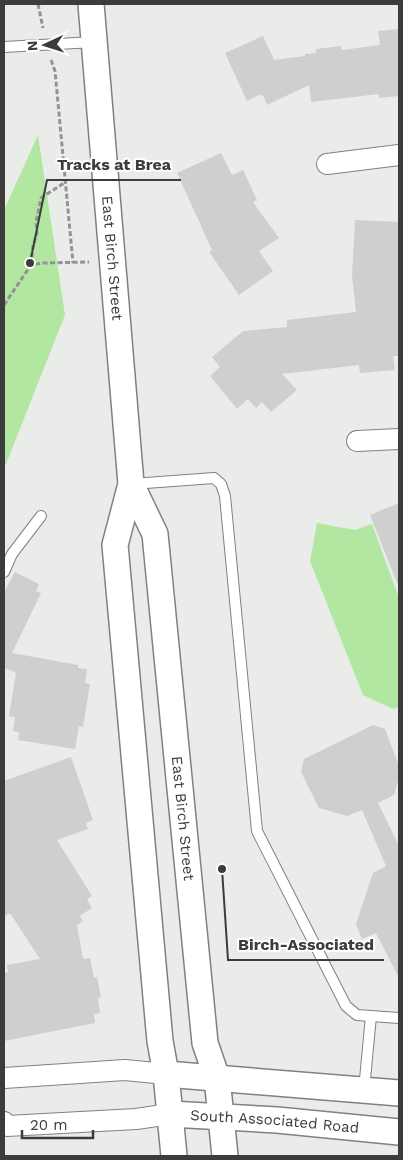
<svg xmlns="http://www.w3.org/2000/svg" width="403" height="1160" font-family="'Work Sans',sans-serif">
  <rect width="100%" height="100%" fill="#e9ece8"/>
  <!-- green -->
  <g fill="#b2e7a2">
    <polygon points="38,135 65,315 4,469 4,210"/>
    <polygon points="317,523 355,530 372,524 399,598 399,707 393,709 363,695 310,561"/>
  </g>
  <!-- building -->
  <g fill="#cdd0cc">
    <polygon points="399,29 399,96 379,98 379,94 311,102 309,85 267,105 263,95 261,96 261,94 247,101 225,53 263,36 274,60 305,56 305,54 316,53 316,49 341,46 342,50 380,45 378,31"/>
    <polygon points="221,153 232,175 243,170 257,200 253,202 279,238 259,251 273,271 239,295 209,252 212,250 177,173"/>
    <polygon points="355,220 399,222 399,356 393,356 395,370 360,373 359,365 282,374 297,390 271,412 262,402 256,408 248,399 237,409 210,376 220,367 212,357 243,331 287,327 287,320 356,312 352,276"/>
    <polygon points="399,503 399,585 398,585 370,515"/>
    <polygon points="15,572 39,584 36,591 41,593 12,653 78,665 78,668 87,669 85,683 90,684 83,727 79,726 75,749 18,740 19,732 13,731 15,717 9,716 16,673 5,668 4,670 4,592"/>
    <polygon points="373,725 385,729 399,766 399,777 394,795 378,803 399,846 399,978 376,933 362,939 356,924 373,873 386,866 362,810 347,816 319,808 301,772 304,759"/>
    <polygon points="71,757 93,820 86,823 88,829 57,840 92,896 87,899 92,908 80,916 83,921 77,925 83,959 90,958 94,978 97,977 101,997 98,998 100,1013 94,1014 95,1023 4,1041 4,973 8,972 7,965 40,959 10,913 4,917 4,781"/>
  </g>
  <g fill="none" stroke-linecap="round" stroke-linejoin="round">
    <!-- service casing -->
    <g stroke="#7f827e" stroke-width="12">
      <g id="service">
        <polyline points="4,47 94,42"/>
        <polyline points="132,484 214,478 221,484 225,496 257,831 346,1006 357,1015 399,1018"/>
        <polyline points="4,572 12,554 41,516"/>
        <polyline points="364,1090 371,1016"/>
      </g>
    </g>
    <!-- minor casing -->
    <g stroke="#7f827e" stroke-width="22">
      <g id="minor">
        <polyline points="327,164 399,155"/>
        <polyline points="357,441 399,439"/>
        <polyline points="4,1078 125,1070 166,1074"/>
        <polyline points="4,1122 7,1126 136,1119 170,1114"/>
      </g>
    </g>
    <!-- tertiary casing -->
    <g stroke="#7f827e" stroke-width="28">
      <g id="tertiary">
        <path id="s1" d="M91 4 131 484 115 545 160 1041 166 1074 174 1156"/>
        <path id="s2" d="M131 484 155 534 205 1043 217 1078 225 1156"/>
        <polyline points="166,1074 399,1093"/>
        <path id="s3" d="M170 1114 277 1120 399 1132"/>
      </g>
    </g>
    <!-- path -->
    <g stroke="#929492" stroke-width="3" stroke-dasharray="5 2.5" stroke-linecap="butt">
      <polyline points="38,4 43,28"/>
      <polyline points="51,60 55,71 73,263"/>
      <polyline points="31,265 33,246 37,233 36,222 41,198 64,183"/>
      <polyline points="4,305 31,265 43,263 89,262"/>
    </g>
    <!-- service -->
    <use href="#service" stroke="#fff" stroke-width="10"/>
    <!-- minor -->
    <use href="#minor" stroke="#fff" stroke-width="20"/>
    <!-- tertiary -->
    <use href="#tertiary" stroke="#fff" stroke-width="25"/>
  </g>
  <g text-anchor="middle" dominant-baseline="central" stroke-width="4" stroke-linejoin="round" paint-order="stroke">
    <!-- street labels -->
    <g font-size="15" fill="#3b3c3b" stroke="#fff">
      <text stroke="none"><textPath href="#s1" startOffset="255">East Birch Street</textPath></text>
      <text stroke="none"><textPath href="#s2" startOffset="341">East Birch Street</textPath></text>
      <text stroke="none"><textPath href="#s3" startOffset="105">South Associated Road</textPath></text>
    </g>
  </g>
  <!-- callouts -->
  <path fill="none" stroke="#3b3c3b" stroke-width="2" d="M30 263L47 180H181M222 869L228 960H384"/>
  <g fill="#3b3c3b" stroke="#fff" stroke-width="2">
    <circle cx="30" cy="263" r="5"/>
    <circle cx="222" cy="869" r="5"/>
  </g>
  <g font-size="16" text-anchor="middle" font-weight="bold" fill="#3b3c3b" stroke="#fff" stroke-width="4" stroke-linejoin="round" paint-order="stroke">
    <text x="114" y="170">Tracks at Brea</text>
    <text x="306" y="950">Birch-Associated</text>
  </g>
  <!-- border -->
  <rect width="403" height="1160" fill="none" stroke="#3b3c3b" stroke-width="10"/>
  <!-- north arrow -->
  <g transform="translate(45 45) rotate(266)" stroke="#ffffff" stroke-width="4" paint-order="stroke">
  <path d="M0-4L9 19L0 12L-9 19Z" fill="#3b3c3b"/>
  <text y="-8" font-size="14" font-weight="bold" text-anchor="middle" fill="#3b3c3b">N</text>
  </g>
  <!-- scale -->
  <path d="M22 1130v8h71v-8" fill="none" stroke="#3b3c3b" stroke-width="2.5"/>
  <text x="30" y="1130" font-size="15" fill="#3b3c3b" stroke="#ffffff" stroke-width="4" paint-order="stroke">20 m</text>
</svg>
